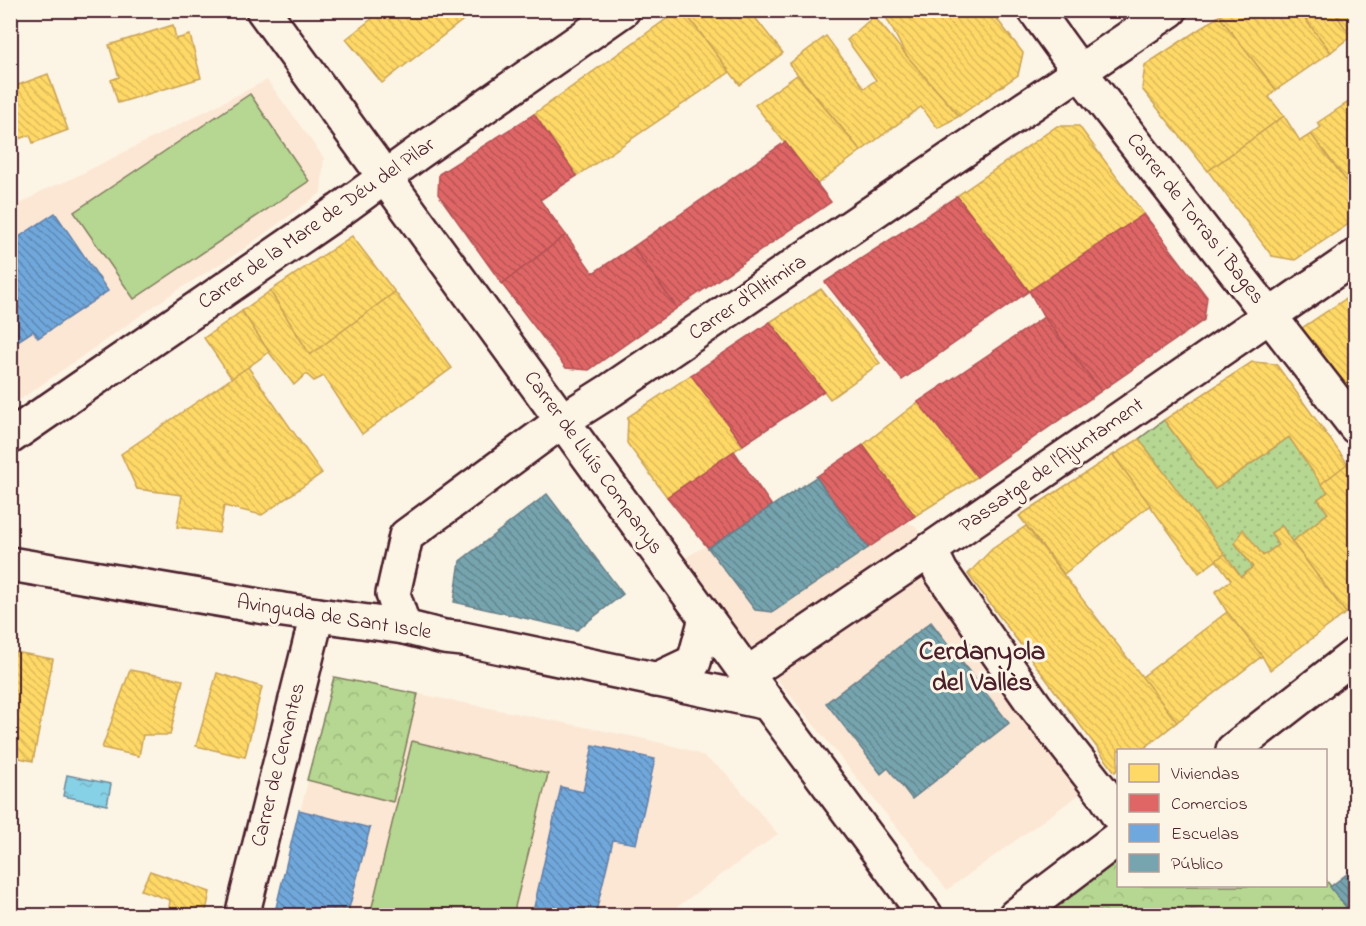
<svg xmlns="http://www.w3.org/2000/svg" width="1366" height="926" font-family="'Indie Flower',sans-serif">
  <defs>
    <pattern id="forest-crowns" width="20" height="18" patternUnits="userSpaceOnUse" patternTransform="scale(1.5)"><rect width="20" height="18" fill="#b5d791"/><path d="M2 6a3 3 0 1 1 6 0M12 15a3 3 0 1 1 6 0" fill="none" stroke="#9db87d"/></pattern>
    <pattern id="garden-dots" width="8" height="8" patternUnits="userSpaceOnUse" patternTransform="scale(1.5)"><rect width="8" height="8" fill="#b5d791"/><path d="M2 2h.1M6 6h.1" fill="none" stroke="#9db87d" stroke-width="1.8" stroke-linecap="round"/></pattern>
    <pattern id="water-ripples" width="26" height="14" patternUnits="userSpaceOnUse" patternTransform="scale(1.5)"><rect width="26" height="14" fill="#86d1e6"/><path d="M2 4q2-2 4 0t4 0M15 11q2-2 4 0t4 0" fill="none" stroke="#75b3c5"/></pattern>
    <pattern id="homes-back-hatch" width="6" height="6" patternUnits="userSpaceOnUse" patternTransform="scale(1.5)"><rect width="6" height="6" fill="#ffd966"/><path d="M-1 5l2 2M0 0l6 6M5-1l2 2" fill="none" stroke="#dcba59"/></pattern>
    <pattern id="shops-back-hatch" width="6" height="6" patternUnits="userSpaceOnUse" patternTransform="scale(1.5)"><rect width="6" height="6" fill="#e06666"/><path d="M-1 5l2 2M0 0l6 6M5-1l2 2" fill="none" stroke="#b85354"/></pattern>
    <pattern id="schools-back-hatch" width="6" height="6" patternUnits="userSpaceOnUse" patternTransform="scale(1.5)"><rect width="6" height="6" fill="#6fa8dc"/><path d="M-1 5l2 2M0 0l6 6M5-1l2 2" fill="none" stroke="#5d88b3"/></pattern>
    <pattern id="public-back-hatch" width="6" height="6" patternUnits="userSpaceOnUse" patternTransform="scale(1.5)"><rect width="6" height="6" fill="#76a5af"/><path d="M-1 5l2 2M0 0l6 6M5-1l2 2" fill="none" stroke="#63868f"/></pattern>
  </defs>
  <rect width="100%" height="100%" fill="#fcf5e5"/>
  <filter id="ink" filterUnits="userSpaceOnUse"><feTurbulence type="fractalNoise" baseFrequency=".0167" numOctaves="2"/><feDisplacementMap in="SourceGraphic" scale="12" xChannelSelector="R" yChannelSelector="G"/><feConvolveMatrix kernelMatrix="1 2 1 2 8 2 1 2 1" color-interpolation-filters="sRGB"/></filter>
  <g filter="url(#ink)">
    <!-- built -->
    <g fill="#fce7d4">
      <polygon points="267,80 324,158 321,193 238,253 170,295 11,406 11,210 43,190 67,181"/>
      <polygon points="811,486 914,525 1108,774 947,890 681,560"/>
      <polygon points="334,677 645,739 686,749 703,756 724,771 778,834 666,915 274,916"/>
    </g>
    <!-- grass -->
    <g fill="#b5d791" stroke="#807b5e" stroke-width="1.5">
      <polygon points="250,94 309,181 134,299 74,212"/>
      <polygon points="412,741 548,774 513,915 370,915"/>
    </g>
    <!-- forest -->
    <g fill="url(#forest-crowns)" stroke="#807b5e" stroke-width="1.5">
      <polygon points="334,677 418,694 393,802 307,780"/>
      <polygon points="1118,838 1118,886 1326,886 1326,880 1353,915 1015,916"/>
    </g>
    <!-- garden -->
    <polygon fill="url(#garden-dots)" stroke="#807b5e" stroke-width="1.5" points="1164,420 1215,489 1289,437 1328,492 1318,499 1328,513 1292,542 1282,526 1271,533 1278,545 1263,556 1243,530 1235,543 1253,567 1241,577 1139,439"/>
    <!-- water -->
    <polygon fill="url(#water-ripples)" stroke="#6e8a9b" stroke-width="1.5" points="67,775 111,784 107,805 63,796"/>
    <!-- homes -->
    <g fill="url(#homes-back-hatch)" stroke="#c9a154" stroke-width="1.5">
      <polygon points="383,10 476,10 382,83 346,39"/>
      <polygon points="679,10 683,10 730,72 577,176 534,114"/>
      <polygon points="683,10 749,10 783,53 740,85"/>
      <polygon points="881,10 896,10 886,17"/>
      <polygon points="896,10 990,10 1023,53 1018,75 959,116 906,55 886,17"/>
      <polygon points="1082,10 1111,10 1106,14"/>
      <polygon points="1227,10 1298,10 1331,52 1276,90 1219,16"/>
      <polygon points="1298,10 1333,10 1351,36 1331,52"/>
      <polygon points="1333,10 1356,10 1356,22 1346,29"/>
      <polygon points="874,16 906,55 959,116 938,128 921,107 861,151 789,64 826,36 864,88 876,80 847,40"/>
      <polygon points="1219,16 1276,90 1269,97 1284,116 1208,171 1142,89 1145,65"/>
      <polygon points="173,25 176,39 190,35 201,78 118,103 111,80 119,77 109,45"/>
      <polygon points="48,74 68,130 33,143 30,135 10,142 10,88"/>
      <polygon points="797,75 861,151 817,184 755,105"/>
      <polygon points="1350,101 1356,108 1356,194 1311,134 1321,127 1317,123"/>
      <polygon points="1284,116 1300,141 1311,134 1356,194 1356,219 1295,260 1272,256 1208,171"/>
      <polygon points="1057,126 1079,126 1144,214 1029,291 957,196"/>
      <polygon points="352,236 395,292 310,355 270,291"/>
      <polygon points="821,289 880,363 830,399 770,322"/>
      <polygon points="270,291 310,355 395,292 452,368 362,434 324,376 314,381 306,374 294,385 269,352 242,311"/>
      <polygon points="1356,292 1356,397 1302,328"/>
      <polygon points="242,311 269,352 232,379 204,338"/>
      <polygon points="1252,362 1276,364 1348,464 1321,484 1289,437 1215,489 1164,420"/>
      <polygon points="248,367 322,473 262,515 224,506 219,533 177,527 182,495 137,489 121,454"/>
      <polygon points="691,375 743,445 667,497 627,443 628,417"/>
      <polygon points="918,402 977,477 915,516 863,445"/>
      <polygon points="1139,439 1225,554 1199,573 1113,455"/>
      <polygon points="1113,455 1150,505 1064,574 1019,516"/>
      <polygon points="1356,457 1356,606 1346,613 1292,542 1328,513 1318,499 1328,492 1321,484"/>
      <polygon points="1026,526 1177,722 1142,750 1118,750 1118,769 1115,772 968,574 992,549"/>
      <polygon points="1282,526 1292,542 1346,613 1270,670 1262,656 1227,612 1215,592 1231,580 1216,560 1225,554 1241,577 1253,567 1235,543 1243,529 1263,556 1278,545 1271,533"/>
      <polygon points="1227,612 1262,656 1177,722 1142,677"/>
      <polygon points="10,651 53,659 33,761 10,756"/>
      <polygon points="130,670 183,680 170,735 143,735 139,756 102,748"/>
      <polygon points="217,673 262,687 245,757 196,746"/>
      <polygon points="150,871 210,892 205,916 168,916 170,900 141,890"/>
    </g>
    <!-- shops -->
    <g fill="url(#shops-back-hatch)" stroke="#b35154" stroke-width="1.5">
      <polygon points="534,114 577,176 540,200 566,235 502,284 438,194 439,174"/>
      <polygon points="785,142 831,202 677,308 633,247"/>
      <polygon points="957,196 1029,291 902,380 825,282"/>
      <polygon points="1144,214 1207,297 1204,320 1101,391 1044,317 1029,291"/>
      <polygon points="566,235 593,273 633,247 677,308 589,370 566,368 502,284"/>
      <polygon points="1044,317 1101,391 977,477 918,402"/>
      <polygon points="770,322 824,391 743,445 691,375"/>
      <polygon points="863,445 915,516 868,548 816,477"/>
      <polygon points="734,451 772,506 708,548 667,497"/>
    </g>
    <!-- schools -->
    <g fill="url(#schools-back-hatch)" stroke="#647fa7" stroke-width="1.5">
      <polygon points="55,213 108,291 38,338 33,331 10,346 10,243"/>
      <polygon points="593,745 655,759 636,844 613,840 595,916 532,916 561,787 583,792"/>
      <polygon points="299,810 370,828 347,916 274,916"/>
    </g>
    <!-- public -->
    <g fill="url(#public-back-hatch)" stroke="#697d87" stroke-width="1.5">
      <polygon points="816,477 868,548 773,612 755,610 708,548"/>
      <polygon points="547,494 623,594 577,630 454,602 460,561"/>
      <polygon points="931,622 1009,723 912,799 888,768 881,774 826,703"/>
      <polygon points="1356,867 1356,916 1353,916 1330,887"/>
    </g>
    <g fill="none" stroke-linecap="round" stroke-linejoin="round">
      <!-- pedestrian casing -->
      <g stroke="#4a1f2b" stroke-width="38">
        <g id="pedestrian">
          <polyline points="930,550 941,572 1035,706 1104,794 1118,815"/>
          <polyline points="1233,750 1356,654"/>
          <polyline points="1015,916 1118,838"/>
        </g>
      </g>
      <!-- minor casing -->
      <g stroke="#4a1f2b" stroke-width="38">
        <g id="minor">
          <polyline points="263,10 768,703 926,916"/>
          <polyline points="1035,10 1080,72 1356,427"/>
          <polyline points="10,437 340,210 418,153 623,10"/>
          <polyline points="10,564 283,610 404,627 444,637 463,639 768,703"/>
          <polyline points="404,627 393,594 406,536 562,421 611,390 1170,10"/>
          <polyline points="747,674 930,550 1356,256"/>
          <polyline points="656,680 694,662 706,618"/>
          <polyline points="242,916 317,615"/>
        </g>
      </g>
      <!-- pedestrian -->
      <use href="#pedestrian" stroke="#fcf5e5" stroke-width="33"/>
      <!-- minor -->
      <use href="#minor" stroke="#fcf5e5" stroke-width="33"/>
    </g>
  </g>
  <g text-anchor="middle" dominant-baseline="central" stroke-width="6" stroke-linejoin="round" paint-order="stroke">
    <!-- street labels -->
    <g font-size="21" fill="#4a1f2b" stroke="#fcf5e5">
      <text transform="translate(1195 219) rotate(52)">Carrer de Torras i Bages</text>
      <text transform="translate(317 224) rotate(-35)">Carrer de la Mare de Déu del Pilar</text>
      <text transform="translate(748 298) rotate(-34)">Carrer d'Altimira</text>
      <text transform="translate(593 463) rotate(54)">Carrer de Lluís Companys</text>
      <text transform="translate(1052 466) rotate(-35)">Passatge de l'Ajuntament</text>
      <text transform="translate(334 618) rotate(9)">Avinguda de Sant Iscle</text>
      <text transform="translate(279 765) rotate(-76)">Carrer de Cervantes</text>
    </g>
    <!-- district labels -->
    <g font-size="27" font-weight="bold" fill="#4a1f2b" stroke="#fcf5e5">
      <text x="982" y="652">Cerdanyola<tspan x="982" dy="31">del Vallès</tspan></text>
    </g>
  </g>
  <!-- margin -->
  <rect width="1366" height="926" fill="none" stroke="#fcf5e5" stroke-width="36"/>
  <rect x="18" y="18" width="1330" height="890" fill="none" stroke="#4a1f2b" stroke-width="2" filter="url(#ink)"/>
  <!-- legend -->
  <rect x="1117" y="749" width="210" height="138" fill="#fcf5e5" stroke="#b59f9b" stroke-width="1.5"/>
  <rect x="1129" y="764" width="30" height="18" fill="#ffd966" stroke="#b59f9b" stroke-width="1.5"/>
  <text x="1171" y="779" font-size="18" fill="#4a1f2b">Viviendas</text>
  <rect x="1129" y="794" width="30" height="18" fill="#e06666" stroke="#b59f9b" stroke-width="1.5"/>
  <text x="1171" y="809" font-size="18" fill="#4a1f2b">Comercios</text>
  <rect x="1129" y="824" width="30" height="18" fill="#6fa8dc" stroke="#b59f9b" stroke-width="1.5"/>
  <text x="1171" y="839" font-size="18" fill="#4a1f2b">Escuelas</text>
  <rect x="1129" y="854" width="30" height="18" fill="#76a5af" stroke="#b59f9b" stroke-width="1.5"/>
  <text x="1171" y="869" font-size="18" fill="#4a1f2b">Público</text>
</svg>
